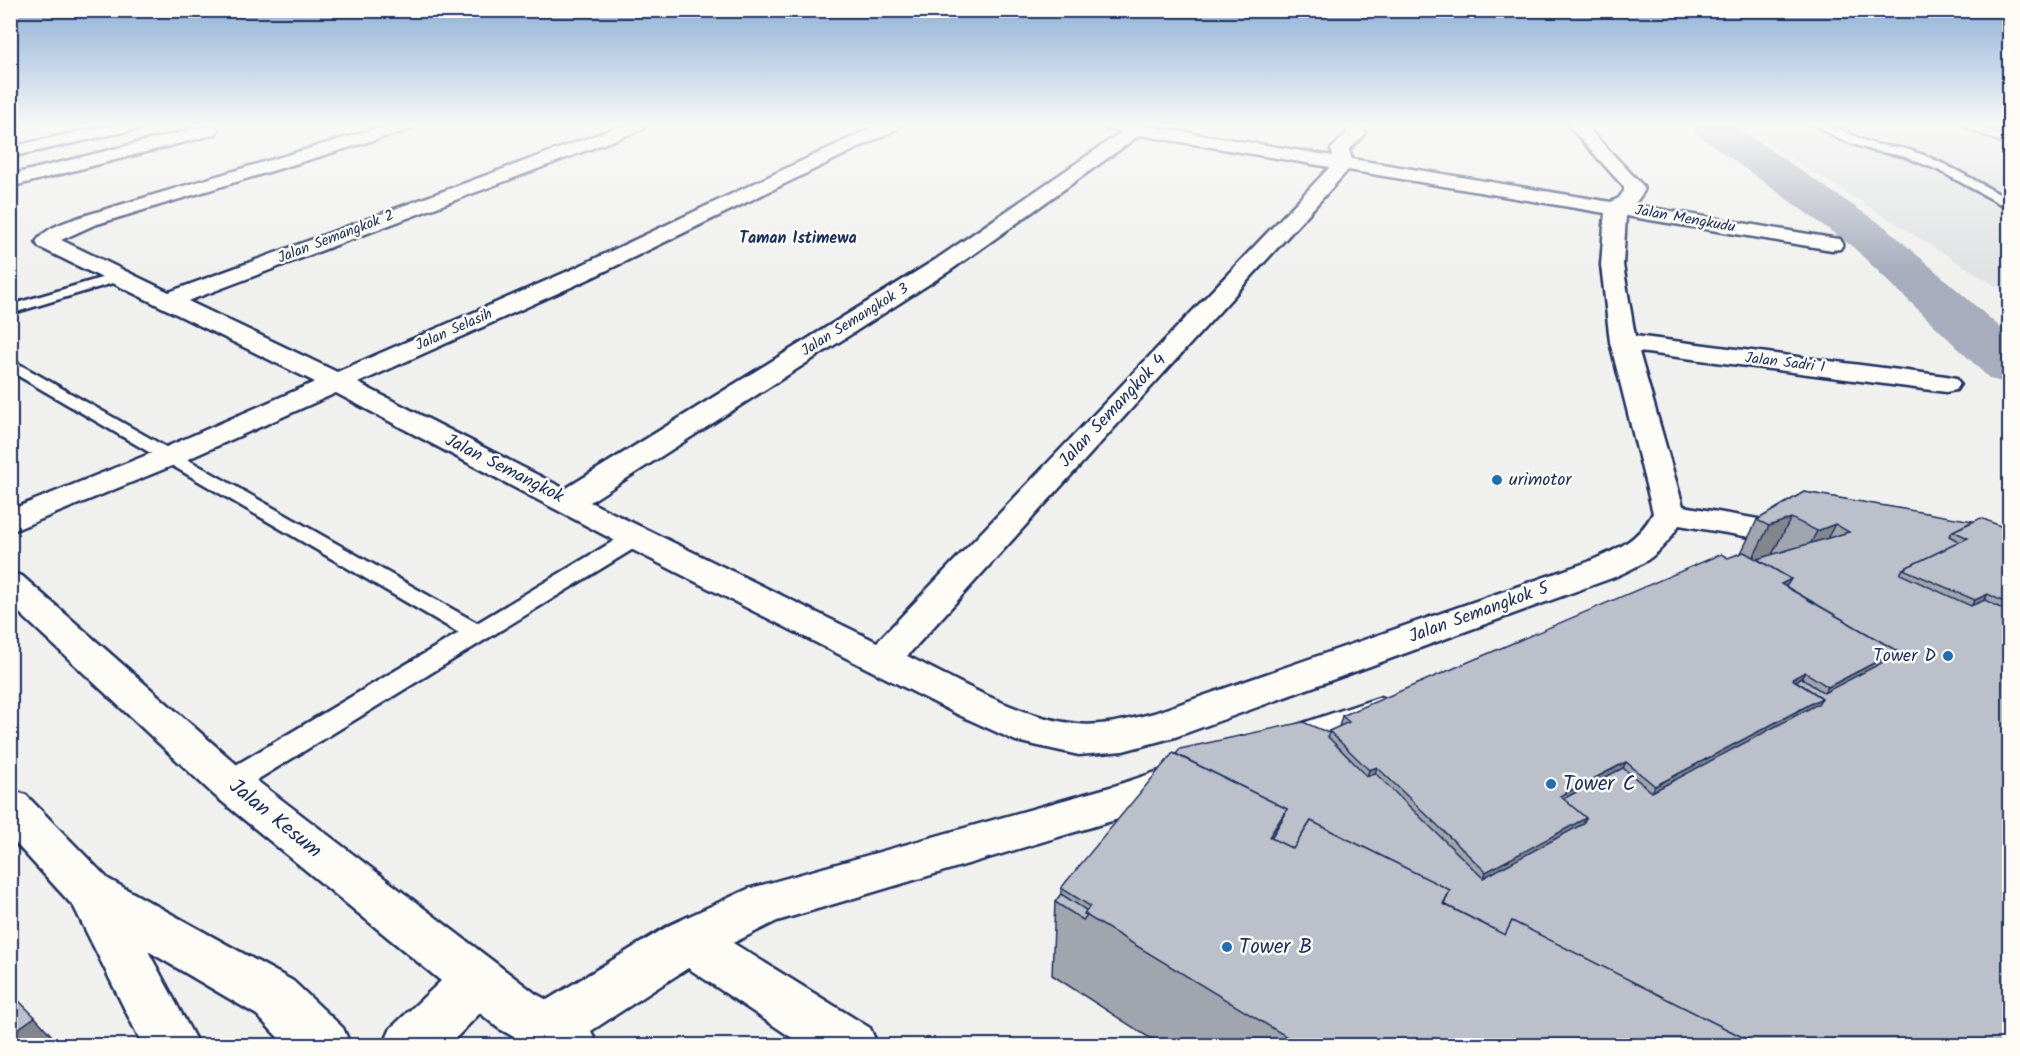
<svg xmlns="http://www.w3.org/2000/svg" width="2020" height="1056" font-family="Kalam,sans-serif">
  <rect width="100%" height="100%" fill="#f0f0ee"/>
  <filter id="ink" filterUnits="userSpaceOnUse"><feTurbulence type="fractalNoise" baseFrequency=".0167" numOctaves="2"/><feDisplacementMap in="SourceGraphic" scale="12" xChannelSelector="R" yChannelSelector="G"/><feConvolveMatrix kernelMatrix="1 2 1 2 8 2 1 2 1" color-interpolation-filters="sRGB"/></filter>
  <g filter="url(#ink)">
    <!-- built -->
    <polygon fill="#e0e2e3" points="1737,125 2009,125 2009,294"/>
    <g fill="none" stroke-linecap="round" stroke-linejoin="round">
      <!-- river -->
      <polygon fill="#a7adbd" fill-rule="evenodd" points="1691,125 1733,125 1885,227 2010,336 2010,384 1990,379 1853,247 1696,133"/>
      <!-- lane casing -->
      <g stroke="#1b2f5e" stroke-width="5">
        <g id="lane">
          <path d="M1816 125C1833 123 1851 136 1868 142 1881 147 1895 146 1909 150 1944 161 1977 182 2010 200V209L1938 170 1903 156 1870 150 1839 139Z"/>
          <polygon points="1962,125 1975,125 2010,139 2010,146"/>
          <polygon points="118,273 125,277 123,280 10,314 10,305"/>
          <polygon points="10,359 477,623 627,533 635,532 643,533 646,538 643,543 239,791 229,794 219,791 215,783 219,775 459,633 10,371"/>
        </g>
      </g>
      <!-- street casing -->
      <g stroke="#1b2f5e" stroke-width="5">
        <g id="street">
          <polygon points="110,125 139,125 137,129 10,157 10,147"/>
          <polygon points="210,125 216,126 218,130 216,134 10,187 10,175"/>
          <path d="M388 125H412L410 129 94 225 61 240 169 292 623 125H645L643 129 188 301 337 372 573 269 878 125H899L897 129 589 279 358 383 565 489 935 260 1122 132 1106 129 1104 125H1140L1333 156 1331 149 1347 133V125H1363L1365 134 1349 150 1352 159 1611 202 1619 198 1624 191V187L1568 125H1585L1643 186 1644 191 1634 205 1832 238 1840 239 1843 244 1840 249 1832 250 1626 216 1623 265 1635 336 1946 376 1956 378 1960 384 1956 390 1946 392 1639 352 1683 506 1810 528 1815 535 1810 542 1798 545 1679 525C1661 555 1644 564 1612 578L1175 737 1123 751 1079 755 1016 741 957 714 623 545 336 393 179 463 10 532V510L157 451 315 382 39 247 36 242C47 227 63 223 80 217ZM1140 135 1330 167 877 642 590 502 951 270ZM1348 170 1605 213 1601 265 1610 342 1653 513C1638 541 1616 550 1588 562L1154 713C1130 719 1102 727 1077 724 1017 717 961 682 907 656Z"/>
          <polygon points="10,573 22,576 244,771 536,994 547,1000 670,925 748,889 1114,786 1180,764 1195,769 1202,781 1195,793 1115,820 777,921 733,943 870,1028 878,1046 804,1046 688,968 591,1031 598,1046 530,1046 498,1028 480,1013 448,1046 383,1046 391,1028 441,981 214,795 10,604"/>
          <polygon points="1381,697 1395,702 1401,712 1395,722 1282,762 1267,757 1261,746 1267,735"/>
        </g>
      </g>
      <!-- primary casing -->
      <g stroke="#1b2f5e" stroke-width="5">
        <polygon id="primary" points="10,790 26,795 108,879 293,981 343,1028 351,1046 286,1046 257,1015 148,951 199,1046 143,1046 74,907 10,837"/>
      </g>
      <!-- lane -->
      <use href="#lane" fill="#fdfcf7" fill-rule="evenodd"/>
      <!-- street -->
      <use href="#street" fill="#fdfcf7" fill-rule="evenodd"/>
      <!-- primary -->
      <use href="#primary" fill="#fdfcf7" fill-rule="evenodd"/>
    </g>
    <!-- wall -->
    <polygon fill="#a1a5ae" stroke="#1b2f5e" stroke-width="1.5" points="1804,492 2010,528 2010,1046 1162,1046 1052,975 1055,902 1061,894 1061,888 1176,754 1329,733 1329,731 1339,727 1342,716 1741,553 1757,520"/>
    <!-- shaded-wall -->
    <g fill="#83868d" stroke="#1b2f5e" stroke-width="1.5">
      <polygon points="1791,518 1764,570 1751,562 1769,526"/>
      <polygon points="1835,524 1800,590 1785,593 1817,531"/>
      <polygon points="1791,579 1784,593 1781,584"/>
      <polygon points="1988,594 1939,669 1926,675 1975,600"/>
      <polygon points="1897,651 1849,727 1616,864 1655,786 1820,699 1828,687"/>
      <polygon points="1805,672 1795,689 1792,679"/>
      <polygon points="1626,762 1589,840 1465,923 1486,872 1560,796"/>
      <polygon points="1377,767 1355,846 1348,846 1369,770"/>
      <polygon points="1287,809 1278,848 1269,837"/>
      <polygon points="35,1017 61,1046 10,1046 10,1034"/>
    </g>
    <!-- building -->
    <g fill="#bbc0ca" stroke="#1b2f5e" stroke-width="1.5">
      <polygon points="1804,492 1973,521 1953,531 1949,536 1960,542 1903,569 1900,574 1971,606 1985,600 2010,613 2010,1046 1760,1046 1512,921 1505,935 1444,904 1450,890 1311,821 1293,849 1271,838 1285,815 1287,809 1176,754 1180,749 1303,722 1329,733 1328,737 1367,776 1375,773 1483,878 1583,824 1586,818 1563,799 1623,768 1652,792 1818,704 1822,698 1796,681 1801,678 1824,693 1893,657 1897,651 1785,586 1788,584 1791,579 1757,559 1849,532 1835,524 1817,531 1791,518 1769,526 1757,520"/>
      <polygon points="1981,518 2010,530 2010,605 1988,594 1975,600 1903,569 1968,538 1953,531"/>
      <polygon points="1744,552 1791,579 1781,584 1897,651 1828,687 1805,672 1792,679 1822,698 1655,786 1626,762 1560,796 1586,818 1486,872 1377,767 1369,770 1329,731 1349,722 1342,716 1721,554 1728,558"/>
      <polygon points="1173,753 1287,809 1269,837 1293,849 1311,821 1450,890 1443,904 1505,935 1512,921 1760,1046 1302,1046 1084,914 1090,906 1061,888"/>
      <polygon points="1061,894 1086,910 1084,914 1087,915 1083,920 1055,902"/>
      <polygon points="10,992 35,1017 10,1034"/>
    </g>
  </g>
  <!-- sky -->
  <linearGradient id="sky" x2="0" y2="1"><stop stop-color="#8eb1d7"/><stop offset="0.46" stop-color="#f8f8f7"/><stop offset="1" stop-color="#f8f8f7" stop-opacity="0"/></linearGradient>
  <rect width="2020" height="272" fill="url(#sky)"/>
  <!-- markers -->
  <g fill="#1f6fb2" stroke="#fdfcf7" stroke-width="2">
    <circle cx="1497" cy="480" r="6"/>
    <circle cx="1948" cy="656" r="6"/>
    <circle cx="1551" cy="784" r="6"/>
    <circle cx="1227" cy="947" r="6"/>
  </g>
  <g text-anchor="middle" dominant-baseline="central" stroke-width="5" stroke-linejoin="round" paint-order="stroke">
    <!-- far-street labels -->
    <g font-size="15" fill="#1b2f5e" stroke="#fdfcf7">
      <text transform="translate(1685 219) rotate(10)">Jalan Mengkudu</text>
      <text transform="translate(336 237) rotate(-21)">Jalan Semangkok 2</text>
      <text transform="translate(855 320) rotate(-32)">Jalan Semangkok 3</text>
      <text transform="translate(454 330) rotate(-24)">Jalan Selasih</text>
      <text transform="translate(1785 363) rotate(7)">Jalan Sadri 1</text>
    </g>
    <!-- far-neighbourhood labels -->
    <g font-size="16" font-weight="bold" fill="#1b2f5e" stroke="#fdfcf7">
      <text x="798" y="238">Taman Istimewa</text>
    </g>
    <!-- street labels -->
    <g font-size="18" fill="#1b2f5e" stroke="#fdfcf7">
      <text transform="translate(1113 411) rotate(-47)">Jalan Semangkok 4</text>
      <text transform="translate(504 469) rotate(27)">Jalan Semangkok</text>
      <text transform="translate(1479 613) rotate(-20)">Jalan Semangkok 5</text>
    </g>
    <!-- poi labels -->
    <g font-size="18" fill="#1b2f5e" stroke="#fdfcf7" text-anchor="start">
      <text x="1509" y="480">urimotor</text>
      <text x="1936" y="656" text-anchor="end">Tower D</text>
    </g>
    <!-- near-poi labels -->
    <g font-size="21" fill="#1b2f5e" stroke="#fdfcf7" text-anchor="start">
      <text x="1563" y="784">Tower C</text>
      <text x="1239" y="947">Tower B</text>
    </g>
    <!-- near-street labels -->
    <g font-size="21" fill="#1b2f5e" stroke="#fdfcf7">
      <text transform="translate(275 819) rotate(39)">Jalan Kesum</text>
    </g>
  </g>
  <!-- margin -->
  <rect width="2020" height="1056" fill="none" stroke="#fdfcf7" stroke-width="36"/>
  <rect x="18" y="18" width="1984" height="1020" fill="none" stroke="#1b2f5e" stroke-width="2" filter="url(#ink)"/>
</svg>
